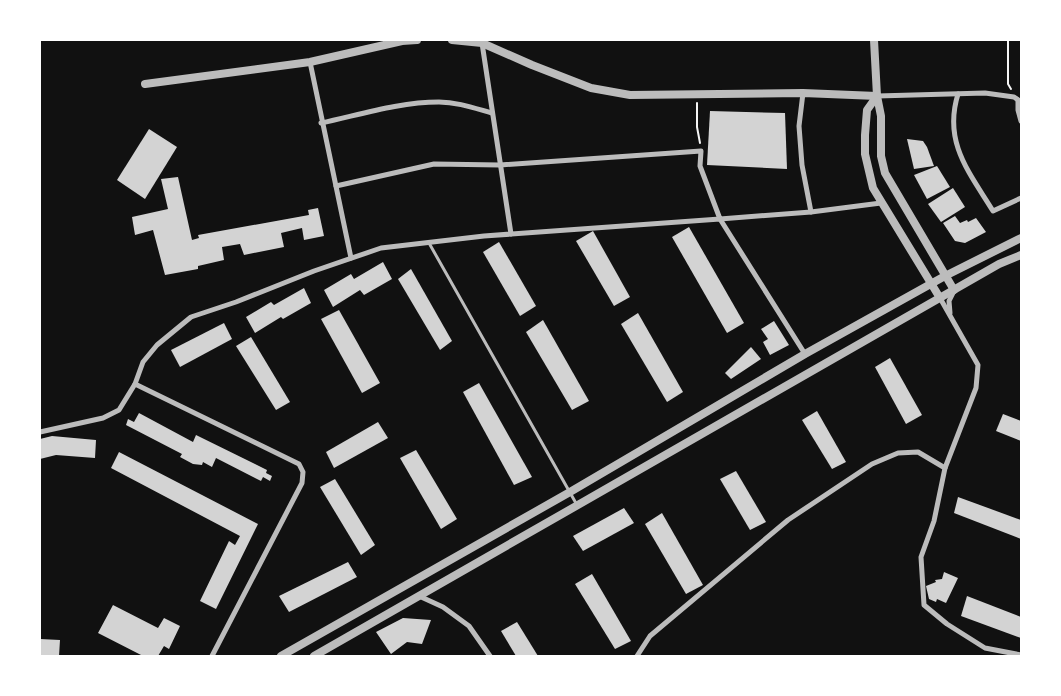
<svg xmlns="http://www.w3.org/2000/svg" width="1061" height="696" font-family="Ubuntu,sans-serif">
  <rect width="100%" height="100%" fill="#111"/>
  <!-- building -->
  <g fill="#d3d3d3">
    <polygon points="710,111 785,113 787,169 707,165"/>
    <polygon points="149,129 177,147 145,199 117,180"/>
    <polygon points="907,139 923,141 927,147 934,166 914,169"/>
    <polygon points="937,166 950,187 927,199 914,175"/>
    <polygon points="178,177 192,240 199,238 198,235 309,215 308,210 318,208 324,236 304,240 302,228 281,233 284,247 244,255 240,244 222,247 224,260 198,266 198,269 165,275 153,230 135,235 132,217 168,209 161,179"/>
    <polygon points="953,188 965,207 941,222 928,204"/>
    <polygon points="955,216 960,223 967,220 968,222 976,218 986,232 965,243 955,241 943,223"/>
    <polygon points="689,227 744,323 727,333 672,237"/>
    <polygon points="593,231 630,297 614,306 576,241"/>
    <polygon points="499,242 536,306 520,316 483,252"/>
    <polygon points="383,262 392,279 364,295 360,290 333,307 324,290 351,274 354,279"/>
    <polygon points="411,269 452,341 440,350 398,279"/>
    <polygon points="304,288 311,303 283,319 281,317 255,333 246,317 271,302 274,305"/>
    <polygon points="339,310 380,383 362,393 321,319"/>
    <polygon points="638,313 683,392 667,402 621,324"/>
    <polygon points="543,320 589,401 572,410 526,332"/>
    <polygon points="774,321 789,345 770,355 763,342 768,339 761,329"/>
    <polygon points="224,323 232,339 180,367 171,350"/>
    <polygon points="251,337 290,402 276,410 236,346"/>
    <polygon points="751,347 761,359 731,379 725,373"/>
    <polygon points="890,358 922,415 906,424 875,367"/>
    <polygon points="479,383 532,477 514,485 463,392"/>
    <polygon points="817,411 846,462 832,469 802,420"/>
    <polygon points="139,413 193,442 196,435 267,470 266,473 272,476 270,481 263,477 261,481 216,458 212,467 203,462 202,465 193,464 180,457 182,454 126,425 128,419 134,422"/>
    <polygon points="1003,414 1021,421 1021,441 996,431"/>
    <polygon points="378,422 388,438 334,468 326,452"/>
    <polygon points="52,436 96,440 95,458 56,455 40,459 40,439"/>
    <polygon points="416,450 457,519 441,529 400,458"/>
    <polygon points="119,452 258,524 216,609 200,601 229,541 235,545 240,536 111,468"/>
    <polygon points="736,471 766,522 750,530 720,479"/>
    <polygon points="335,479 375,545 361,555 320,487"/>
    <polygon points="958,497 1021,520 1021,539 954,513"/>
    <polygon points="624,508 634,523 583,551 573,536"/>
    <polygon points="662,513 703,585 686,594 645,524"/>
    <polygon points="348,562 357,577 289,612 279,596"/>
    <polygon points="944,572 958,578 946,603 937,599 936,602 929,599 926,586 936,582 935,580 942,579"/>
    <polygon points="592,574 631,641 615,649 575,584"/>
    <polygon points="967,596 1021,617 1021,638 961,616"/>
    <polygon points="113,605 158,628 164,618 180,626 169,649 164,646 158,656 143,656 98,633"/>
    <polygon points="403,618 431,620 422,644 407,642 391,654 376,632"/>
    <polygon points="517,622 538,656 516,656 501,631"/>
    <polygon points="40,639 60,640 59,656 40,656"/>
  </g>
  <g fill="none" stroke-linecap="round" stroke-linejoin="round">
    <!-- path -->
    <g stroke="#f5f5f5" stroke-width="2">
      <polyline points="1008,40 1008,84 1011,89"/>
      <polyline points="697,103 697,127 700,143"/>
    </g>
    <!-- service -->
    <polyline stroke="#bcbcbc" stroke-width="3" points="429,243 577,505"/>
    <!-- minor -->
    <g stroke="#bcbcbc" stroke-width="5">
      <polyline points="482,43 511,234"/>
      <polyline points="310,62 351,258"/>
      <polyline points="803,93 799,126 802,165 811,212"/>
      <path d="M958 94C943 142 969 172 993 211L1021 198"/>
      <polyline points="877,96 985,93 1014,97 1021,102"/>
      <polyline points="1018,100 1018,110 1021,121"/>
      <path d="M321 123C359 115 399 102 439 102 457 102 474 108 492 113"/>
      <polyline points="336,186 434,164 500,165 701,151 700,166 720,219 811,212 881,203"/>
      <polyline points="940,298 978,365 976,388 945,468 934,521 921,557 924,605 947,624 985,648 1021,655"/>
      <polyline points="950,313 949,301 954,291"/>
      <polyline points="135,384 299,464 303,472 302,483 212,656"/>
      <polyline points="40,432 103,418 119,410 135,384 143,362 157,345 191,317 236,302 314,271 381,248 484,236 720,219 805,354"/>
      <polyline points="419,596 443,607 469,626 490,656"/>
      <polyline points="637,656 650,636 788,520 872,464 898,453 918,452 945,468"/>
    </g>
    <!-- tertiary -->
    <g stroke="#bcbcbc" stroke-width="8">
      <polyline points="452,40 482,43 532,65 591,88 630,95 803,93 877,96"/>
      <polyline points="874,40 877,96 881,116 881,156 885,173 954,290"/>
      <polyline points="145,84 310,62 402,41 417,40"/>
      <polyline points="877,96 867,110 865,135 865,154 873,188 940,298"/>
      <polyline points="281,656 570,492 805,354 945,276 1021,238"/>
      <polyline points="314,656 999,264 1021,255"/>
    </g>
  </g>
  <!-- border -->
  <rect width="1061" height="696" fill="none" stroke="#ffffff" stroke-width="82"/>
</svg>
